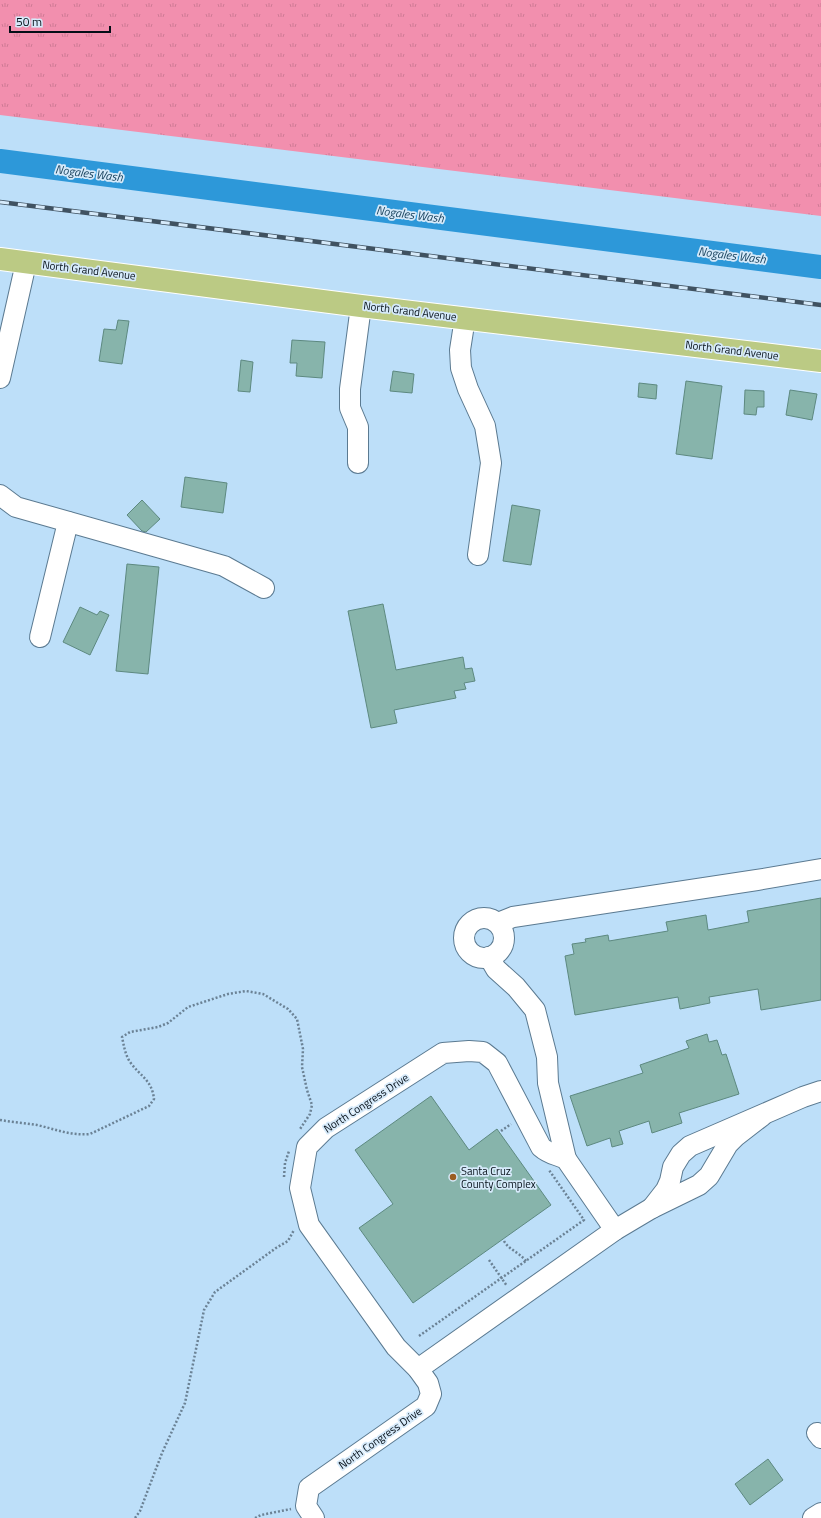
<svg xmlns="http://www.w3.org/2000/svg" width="821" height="1518" font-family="'Titillium Web',sans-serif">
  <defs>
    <pattern id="grass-tufts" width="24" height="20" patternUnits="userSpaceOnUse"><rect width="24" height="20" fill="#f28fae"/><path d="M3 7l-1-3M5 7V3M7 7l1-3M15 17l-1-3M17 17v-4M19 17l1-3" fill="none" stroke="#ce7a95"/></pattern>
  </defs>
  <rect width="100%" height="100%" fill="#bddff9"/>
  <!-- grass -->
  <polygon fill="url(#grass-tufts)" points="0,0 821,0 821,216 0,115"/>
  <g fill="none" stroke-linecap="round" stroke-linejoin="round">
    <!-- river -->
    <polyline stroke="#2d98d9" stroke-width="24" points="0,161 821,267"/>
  </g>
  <!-- building -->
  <g fill="#87b4ab" stroke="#5d8980">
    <polygon points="118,320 129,321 122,364 99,361 104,329 116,330"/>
    <polygon points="292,340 325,342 322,378 296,376 297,363 290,363"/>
    <polygon points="241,360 253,362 250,392 238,391"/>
    <polygon points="393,371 414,374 412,393 390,391"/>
    <polygon points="686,381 722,386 712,459 676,454"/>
    <polygon points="639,383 657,385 656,399 638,397"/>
    <polygon points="745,390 764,391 764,407 757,407 756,415 744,414"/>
    <polygon points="790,390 817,394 812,420 786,415"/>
    <polygon points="185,477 227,483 223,513 181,507"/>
    <polygon points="142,500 160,519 146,532 142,531 127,515"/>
    <polygon points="512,505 540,510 531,565 503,561"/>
    <polygon points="127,564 159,567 148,674 116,671"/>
    <polygon points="383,604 396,670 463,657 465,669 472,668 475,681 464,683 466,689 454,691 456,698 394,710 397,723 371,728 348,611"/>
    <polygon points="80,607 97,615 100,611 109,615 90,655 63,642"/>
    <polygon points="821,898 821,1000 761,1010 758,989 709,997 710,1003 680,1009 678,997 575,1015 565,956 574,954 572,944 586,942 585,939 608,935 609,941 668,931 666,922 706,915 708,930 749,922 747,911"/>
    <polygon points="707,1034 709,1042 717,1040 722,1055 726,1054 739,1094 679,1113 682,1123 652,1133 649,1121 619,1131 623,1144 612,1147 610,1138 587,1146 570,1096 643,1073 640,1065 689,1048 686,1041"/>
    <polygon points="431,1096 469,1150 497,1129 551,1205 413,1303 359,1228 393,1204 355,1150"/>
    <polygon points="768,1459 783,1480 750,1505 735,1484"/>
  </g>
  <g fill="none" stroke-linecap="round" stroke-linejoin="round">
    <!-- minor casing -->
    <g stroke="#5b7a91" stroke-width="22">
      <g id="minor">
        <polyline points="465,318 460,350 461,368 468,389 485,426 491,463 478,555"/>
        <polyline points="0,378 26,263"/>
        <polyline points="358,463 358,427 350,408 350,389 361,306"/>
        <polyline points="0,495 16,507 224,566 264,588"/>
        <polyline points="40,637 68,522"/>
        <circle cx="484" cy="938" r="20"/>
        <polyline points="498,923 513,917 757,880 821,869"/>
        <polyline points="489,957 496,969 516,987 535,1010 547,1057 548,1083 566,1159"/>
        <polyline points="652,1208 666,1190 670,1181 673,1167 681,1154 690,1146 803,1097 821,1091"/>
        <polyline points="418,1369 615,1230 652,1208 699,1185 709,1176 728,1144 736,1136 762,1116"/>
        <polyline points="817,1433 821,1438"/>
        <path d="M314 1518 306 1506 309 1488 426 1406 431 1394 428 1383 418 1369 396 1347 309 1225 300 1188 307 1147 326 1128 443 1053 469 1051 483 1052 497 1063 541 1147C550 1155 556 1154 566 1159L615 1230"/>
        <polyline points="813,1518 821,1513"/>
      </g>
    </g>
    <!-- major casing -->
    <g stroke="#fff" stroke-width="24">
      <polyline id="major" points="0,259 361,306 821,361"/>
    </g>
    <!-- path -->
    <g stroke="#6b8295" stroke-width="2.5" stroke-dasharray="2 2" stroke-linecap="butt">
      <path d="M0 1120C12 1122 25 1123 37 1125 55 1129 71 1136 90 1134L149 1106 154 1099C152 1080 140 1076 130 1062 125 1054 124 1046 122 1037L130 1032 158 1027 168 1023 188 1007 228 994 246 991 263 994 288 1009 297 1019 303 1049 302 1067 307 1090 312 1105 310 1114 300 1129"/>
      <polyline points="501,1131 511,1124"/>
      <polyline points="284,1177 285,1163 289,1151"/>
      <path d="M504 1241C509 1250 519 1252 526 1261"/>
      <polyline points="489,1260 507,1286"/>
      <polyline points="419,1336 584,1220 549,1170"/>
      <polyline points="135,1518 140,1511 162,1453 185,1403 204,1310 215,1292 276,1248 288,1241 294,1230"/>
      <polyline points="255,1518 261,1515 291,1509"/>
    </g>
    <!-- minor -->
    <use href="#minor" stroke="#fff" stroke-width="20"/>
    <!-- major -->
    <use href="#major" stroke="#bbca84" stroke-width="22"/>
    <!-- rail casing -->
    <g stroke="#405261" stroke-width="4.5">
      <polyline id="rail" points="0,202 821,305"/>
    </g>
    <!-- rail -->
    <use href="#rail" stroke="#d6eafa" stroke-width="3" stroke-dasharray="9" stroke-linecap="butt"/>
  </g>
  <!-- markers -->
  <circle fill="#9a5d21" stroke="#d6eafa" stroke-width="1.5" cx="453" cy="1177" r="4"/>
  <g text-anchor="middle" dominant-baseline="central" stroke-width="3.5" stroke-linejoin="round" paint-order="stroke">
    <!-- street labels -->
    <g font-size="11" fill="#040e17" stroke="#d6eafa">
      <text transform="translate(89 270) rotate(7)">North Grand Avenue</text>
      <text transform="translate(410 311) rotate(7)">North Grand Avenue</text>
      <text transform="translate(732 350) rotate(7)">North Grand Avenue</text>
      <text transform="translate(366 1103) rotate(-33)">North Congress Drive</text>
      <text transform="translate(380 1438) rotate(-35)">North Congress Drive</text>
    </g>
    <!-- poi labels -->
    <g font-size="11" fill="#040e17" stroke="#d6eafa" text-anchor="start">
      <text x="461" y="1171">Santa Cruz<tspan x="461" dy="13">County Complex</tspan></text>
    </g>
    <!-- water labels -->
    <g font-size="12" font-style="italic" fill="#1a445f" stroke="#d6eafa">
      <text transform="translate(89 173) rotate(7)">Nogales Wash</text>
      <text transform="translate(410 214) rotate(7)">Nogales Wash</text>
      <text transform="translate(732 255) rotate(7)">Nogales Wash</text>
    </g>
  </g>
  <!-- scale -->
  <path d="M10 26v6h100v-6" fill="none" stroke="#040e17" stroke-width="2"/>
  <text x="16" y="26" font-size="12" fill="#040e17" stroke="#d6eafa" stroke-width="3" paint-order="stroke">50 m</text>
</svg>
